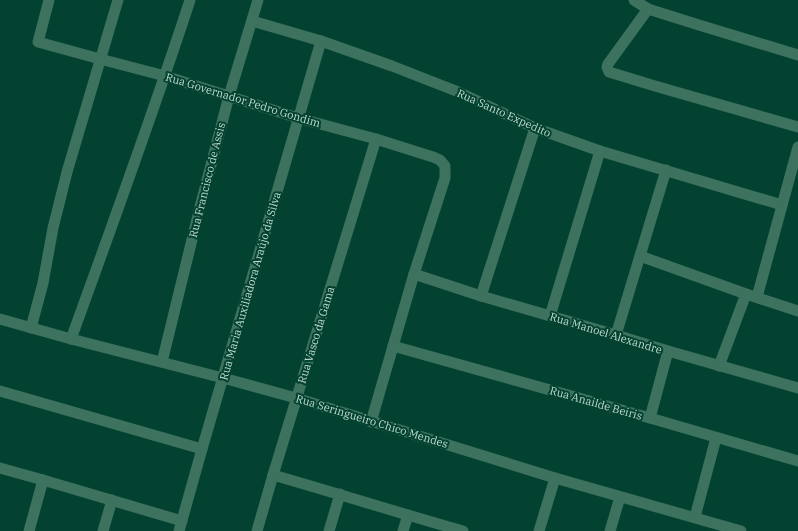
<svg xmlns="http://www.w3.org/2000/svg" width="798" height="531" font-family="'IBM Plex Serif',serif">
  <rect width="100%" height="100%" fill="#034230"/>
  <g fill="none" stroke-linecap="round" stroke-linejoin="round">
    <!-- street -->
    <g stroke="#3c725e" stroke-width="11">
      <polyline points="49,0 38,42 100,59 165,76 298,118 376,139 433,157 440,160 445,166 445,178 414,274 371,422"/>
      <polyline points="634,0 648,9 699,25 798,55"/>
      <polyline points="648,9 608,64 607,67 609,72 655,86 798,127"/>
      <polyline points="252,21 321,41 392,66 456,91 535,128 600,151 782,205"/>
      <polyline points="640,256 746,294 798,311"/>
      <polyline points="414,274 481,296 616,335 668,351 798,388"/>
      <polyline points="481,296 535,128"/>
      <polyline points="757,297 798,147"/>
      <polyline points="550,316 600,151"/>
      <polyline points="0,319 71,339 223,378 296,398 555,478 741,531"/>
      <polyline points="31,328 43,283 53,228 67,172 118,0"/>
      <polyline points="616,335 666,170"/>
      <path d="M71 339C112 226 153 114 190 0"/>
      <polyline points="393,346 650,418 798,461"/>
      <polyline points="162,362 200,207 229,96 258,0"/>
      <polyline points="719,366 746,294"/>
      <polyline points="0,391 202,449"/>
      <polyline points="650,418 668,351"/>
      <polyline points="0,468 43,480 182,521"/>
      <path d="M273 475C336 493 399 513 463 531"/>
      <polyline points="695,517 716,438"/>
      <polyline points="29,531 43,480"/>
      <polyline points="103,531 112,500"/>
      <polyline points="179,531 202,449 321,41"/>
      <polyline points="257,531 273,475 376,139"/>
      <polyline points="329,531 340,494"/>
      <polyline points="403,531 408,515"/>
      <polyline points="539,531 555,478"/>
      <polyline points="610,531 620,497"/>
    </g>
  </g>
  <g text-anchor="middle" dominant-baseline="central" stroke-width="4" stroke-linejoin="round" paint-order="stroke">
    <!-- street labels -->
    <g font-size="11" fill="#c1dcd0" stroke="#034230">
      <text transform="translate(243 100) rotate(17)">Rua Governador Pedro Gondim</text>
      <text transform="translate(504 113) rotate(24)">Rua Santo Expedito</text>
      <text transform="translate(207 180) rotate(-76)">Rua Francisco de Assis</text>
      <text transform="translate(250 286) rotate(-74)">Rua Maria Auxiliadora Araújo da Silva</text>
      <text transform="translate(606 333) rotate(17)">Rua Manoel Alexandre</text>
      <text transform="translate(316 335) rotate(-73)">Rua Vasco da Gama</text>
      <text transform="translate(596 403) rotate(16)">Rua Anailde Beiris</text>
      <text transform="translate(372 421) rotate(17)">Rua Seringueiro Chico Mendes</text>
    </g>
  </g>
</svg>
